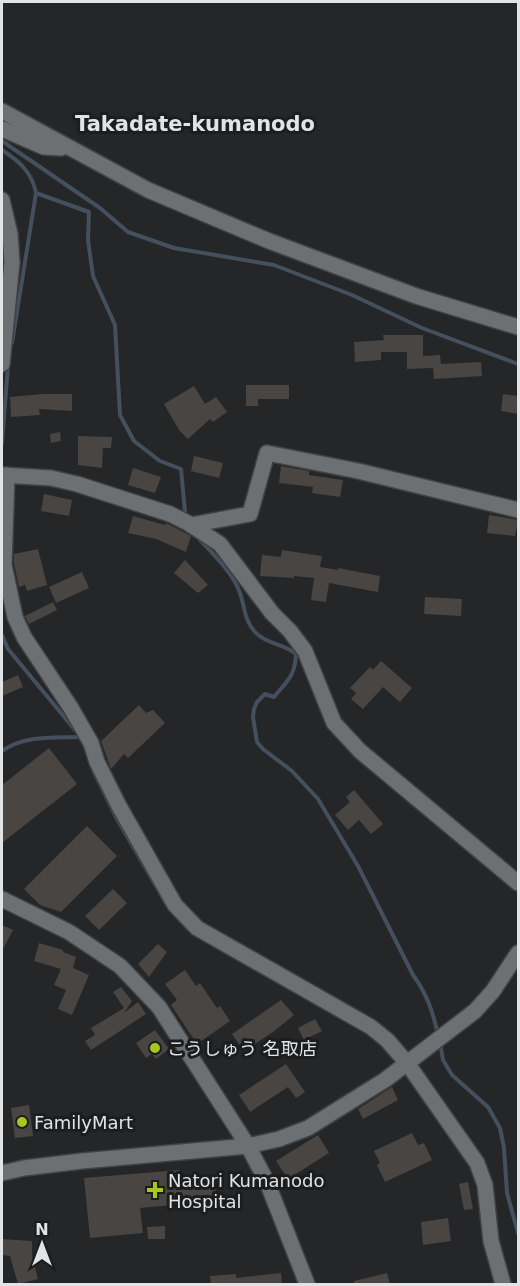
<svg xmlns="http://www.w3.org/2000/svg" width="520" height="1286" font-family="'DejaVu Sans','Noto Sans JP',sans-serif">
  <rect width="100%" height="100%" fill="#242628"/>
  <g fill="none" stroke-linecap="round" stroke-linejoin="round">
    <!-- stream -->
    <g stroke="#44505d" stroke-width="4">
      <polyline points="2,141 100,208 128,232 174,248 274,265 352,295 422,328 518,364"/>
      <path d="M2 150C19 161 32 172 36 193L12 343"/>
      <polyline points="36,193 89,212 88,240 93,276 115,325 120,415 134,441 160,461 181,469 185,512"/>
      <polyline points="2,443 8,365"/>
      <path d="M200 540C214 555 233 573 240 593 245 607 244 620 255 632 266 644 284 644 296 654 295 676 288 680 274 697L265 694 257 702 254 709 253 717 257 742 263 749 292 771 318 799 358 866 413 975C427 994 433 1012 438 1035"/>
      <polyline points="2,635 8,649 75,730"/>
      <path d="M2 751C25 735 53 738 80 737"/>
      <polyline points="93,770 117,819 167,905"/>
      <polyline points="172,911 189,930"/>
      <polyline points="440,1042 443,1060 452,1075 488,1107 500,1128 504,1148 507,1193 518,1233"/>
    </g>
  </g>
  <!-- building -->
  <g fill="#484543">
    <polygon points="383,335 423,335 423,356 440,355 441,364 481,362 482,376 434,379 433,368 407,369 407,352 381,352 381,360 355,362 354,342 384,340"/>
    <polygon points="246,385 289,385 289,399 258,399 258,406 246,406"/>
    <polygon points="194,386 205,404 216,397 227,412 213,422 210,419 188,439 179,430 164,404"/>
    <polygon points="43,394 72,394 72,411 39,409 40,415 11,417 10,397"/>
    <polygon points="503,394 519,396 519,414 501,411"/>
    <polygon points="60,432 61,441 51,443 50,434"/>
    <polygon points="78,436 112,437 111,448 103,448 102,468 78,465"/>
    <polygon points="194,456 223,463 219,478 191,471"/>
    <polygon points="281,466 309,471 309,475 343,480 340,497 312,493 313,487 279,483"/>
    <polygon points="133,468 161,477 155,493 128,485"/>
    <polygon points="44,494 72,500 69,516 41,511"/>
    <polygon points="489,515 518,520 515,536 487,533"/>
    <polygon points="133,516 165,525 166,523 191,536 186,552 156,539 128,533"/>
    <polygon points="38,549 47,585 27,591 25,585 19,587 14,564 14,554"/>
    <polygon points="282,550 322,556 320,567 338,570 338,568 380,576 378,592 329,583 326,602 311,600 314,578 294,576 294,578 260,576 262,555 281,557"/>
    <polygon points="185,560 208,585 198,593 174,573"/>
    <polygon points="82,572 89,588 56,603 49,587"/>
    <polygon points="425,597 462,599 461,616 424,614"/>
    <polygon points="53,602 57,610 29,624 25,616"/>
    <polygon points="381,661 412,688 400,702 383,687 363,709 351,699 356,693 350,688 370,667 373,670"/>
    <polygon points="18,675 23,687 2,696 2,682"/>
    <polygon points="139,705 146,713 153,710 165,723 128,758 124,754 111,769 101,741"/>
    <polygon points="49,748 77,784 2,843 2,785"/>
    <polygon points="354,790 383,824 371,834 359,820 348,830 335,815 350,802 346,797"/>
    <polygon points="87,826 117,856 61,912 40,905 24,889"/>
    <polygon points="113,889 127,903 99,930 85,916"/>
    <polygon points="2,925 13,930 2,951"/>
    <polygon points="39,943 63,950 63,952 76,957 73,968 89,975 72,1015 58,1009 66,990 54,985 61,969 34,961"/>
    <polygon points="158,944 167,952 149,977 138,964"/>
    <polygon points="185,970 196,986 200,983 217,1008 220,1006 230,1021 197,1044 171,1005 177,1000 165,984"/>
    <polygon points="121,987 132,1001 124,1013 138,1002 146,1014 91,1050 85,1041 95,1035 91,1028 124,1008 113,992"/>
    <polygon points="281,1000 294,1015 273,1032 244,1051 232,1034"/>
    <polygon points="315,1019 322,1031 304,1040 298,1028"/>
    <polygon points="155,1030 169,1049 156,1059 152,1054 146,1058 136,1043"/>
    <polygon points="286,1064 305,1092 296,1098 288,1087 250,1112 239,1095"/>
    <polygon points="392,1087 398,1100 363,1119 358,1109"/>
    <polygon points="29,1105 33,1136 15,1138 11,1108"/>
    <polygon points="412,1133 418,1145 424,1143 432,1160 385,1182 377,1165 380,1163 374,1151"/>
    <polygon points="318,1135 329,1153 288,1179 276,1161"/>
    <polygon points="179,1170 180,1178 209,1175 209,1180 215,1180 217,1201 140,1208 143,1233 90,1238 84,1178"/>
    <polygon points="468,1182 473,1209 464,1210 459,1184"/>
    <polygon points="448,1218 451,1241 423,1245 421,1222"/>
    <polygon points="165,1226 165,1239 148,1239 147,1227"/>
    <polygon points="2,1239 32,1241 32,1256 38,1279 18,1284 10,1256 2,1255"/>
    <polygon points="281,1273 282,1284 211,1284 210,1276 236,1274 236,1278"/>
    <polygon points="387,1273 390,1284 354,1284 354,1281"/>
  </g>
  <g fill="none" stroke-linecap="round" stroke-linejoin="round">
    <!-- minor casing -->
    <g stroke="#404244" stroke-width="18">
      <g id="minor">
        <polyline points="2,111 148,190 269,241 416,296 518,327"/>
        <polyline points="2,129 44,147 61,148"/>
        <polyline points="2,200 10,234 12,262 2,364"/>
        <polyline points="2,475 51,478 77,484 170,514 188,523 220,544 272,613 290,631 305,651 334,723 360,751 518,883"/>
        <polyline points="7,475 4,565 15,617 24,637 71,708 91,743 97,762 119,806 175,905 197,928 371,1027 387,1040 407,1063 477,1163 485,1185 491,1241 503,1284"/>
        <polyline points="191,525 250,514 267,453 358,471 518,510"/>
        <polyline points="2,899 69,932 120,966 159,1007 248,1146 267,1182 307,1284"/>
        <polyline points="2,1173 24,1168 82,1161 248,1146 279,1139 308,1128 385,1080 475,1011 493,991 518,953"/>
      </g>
    </g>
    <!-- minor -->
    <use href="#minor" stroke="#6d7072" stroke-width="15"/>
  </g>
  <!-- markers -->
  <g fill="#a7c71e" stroke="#1b1d1f" stroke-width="2">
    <circle cx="155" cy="1048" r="6"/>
    <circle cx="22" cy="1122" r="6"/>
    <path d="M152 1181h6v6h6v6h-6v6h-6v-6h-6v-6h6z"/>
  </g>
  <g text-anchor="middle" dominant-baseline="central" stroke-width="6" stroke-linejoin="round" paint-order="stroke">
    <!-- poi labels -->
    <g font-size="18" fill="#e2e3e5" stroke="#1b1d1f" text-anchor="start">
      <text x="167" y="1048">こうしゅう 名取店</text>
      <text x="34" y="1122">FamilyMart</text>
      <text x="168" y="1180">Natori Kumanodo<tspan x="168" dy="21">Hospital</tspan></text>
    </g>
    <!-- quarter labels -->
    <g font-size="21" font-weight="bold" fill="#e2e3e5" stroke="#1b1d1f">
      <text x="195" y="124">Takadate-kumanodo</text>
    </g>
  </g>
  <!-- border -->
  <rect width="520" height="1286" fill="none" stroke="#e2e3e5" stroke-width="6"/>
  <!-- north arrow -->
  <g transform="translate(42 1244)" stroke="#1b1d1f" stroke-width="4.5" paint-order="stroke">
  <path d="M0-4.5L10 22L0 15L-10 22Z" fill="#e2e3e5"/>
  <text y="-9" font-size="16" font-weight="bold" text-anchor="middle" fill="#e2e3e5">N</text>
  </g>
</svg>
